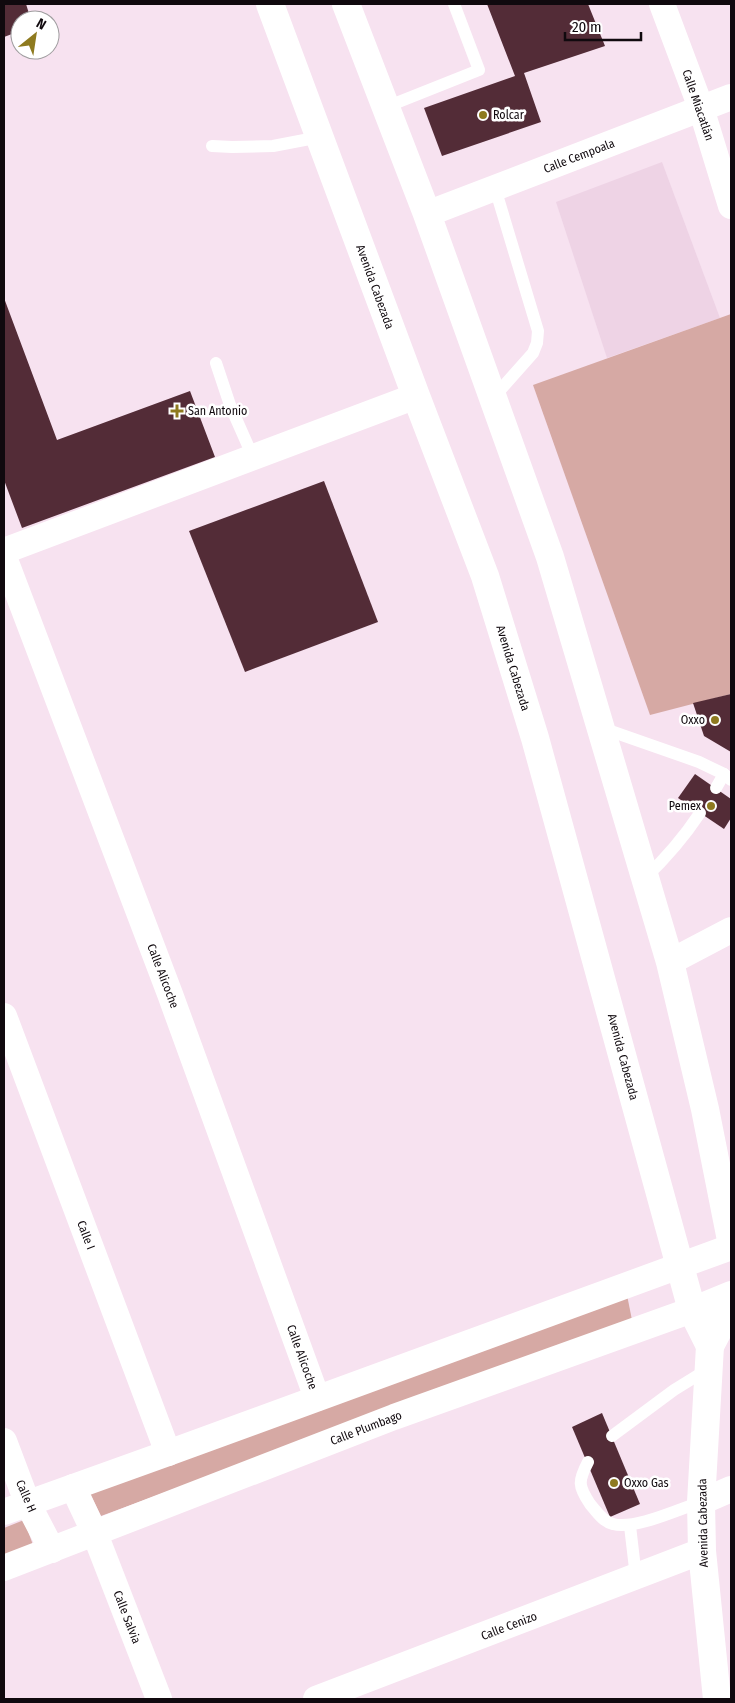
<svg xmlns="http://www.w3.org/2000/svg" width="735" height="1703" font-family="'Fira Sans Condensed',sans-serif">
  <rect width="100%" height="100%" fill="#f7e2f0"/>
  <!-- built -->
  <polygon fill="#eed3e5" points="662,162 720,318 607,358 556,202"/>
  <!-- green -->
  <g fill="#d6a9a4">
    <polygon points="731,314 731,694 650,715 533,385"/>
    <polygon points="627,1295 632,1320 101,1516 89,1492"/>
    <polygon points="24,1520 33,1545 4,1556 4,1528"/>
  </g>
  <!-- building -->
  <g fill="#532c37">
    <polygon points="4,4 26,4 31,20 20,20 20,31 4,37"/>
    <polygon points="487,4 588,4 605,46 524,73 541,122 442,156 424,108 515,76"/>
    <polygon points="4,298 57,440 190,391 215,457 22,528 4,480"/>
    <polygon points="324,481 378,622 245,672 189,531"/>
    <polygon points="731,694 731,752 704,736 693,703"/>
    <polygon points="695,774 731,799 731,818 724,829 678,798"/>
    <polygon points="602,1413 640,1504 610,1517 572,1427"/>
  </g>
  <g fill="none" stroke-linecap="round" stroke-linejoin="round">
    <!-- service -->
    <g stroke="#fff" stroke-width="12">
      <polyline points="386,107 479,70 454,4"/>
      <polyline points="212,146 232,147 273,146 320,137"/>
      <polyline points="216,363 230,405 253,457"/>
      <polyline points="493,398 533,353 537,343 538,331 495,188"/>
      <polyline points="602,728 699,762 724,774 731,780"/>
      <polyline points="716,788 724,774"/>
      <path d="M645 878C666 858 684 837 700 813"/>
      <polyline points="612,1436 674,1390 708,1369"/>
      <path d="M588 1462C578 1481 578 1486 590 1504 596 1511 603 1522 613 1524 635 1530 679 1509 701 1502"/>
      <polyline points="630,1526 636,1577"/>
    </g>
    <!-- minor -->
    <g stroke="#fff" stroke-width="26">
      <polyline points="662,4 701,108 731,206"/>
      <polyline points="427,214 731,97"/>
      <polyline points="4,551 416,396"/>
      <polyline points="4,557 170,994 317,1398"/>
      <polyline points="670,962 731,930"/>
      <polyline points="4,1016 168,1453"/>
      <polyline points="4,1441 27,1502 52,1550"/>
      <polyline points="73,1487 95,1534 159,1699"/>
      <polyline points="701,1502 731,1489"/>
      <polyline points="4,1512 168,1453 731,1247"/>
      <polyline points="4,1568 394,1417 692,1310 731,1294"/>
      <polyline points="316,1699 702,1551"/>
    </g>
    <!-- secondary -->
    <g stroke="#fff" stroke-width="28">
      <polyline points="270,4 416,396 485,576 535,738 692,1310 710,1346"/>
      <polyline points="346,4 427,214 550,557 670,962 705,1109 731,1240"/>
      <polyline points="717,1699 702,1551 701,1502 710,1346 731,1306"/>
    </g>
  </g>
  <!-- markers -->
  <g fill="#8e7a1f" stroke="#fff" stroke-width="2">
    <circle cx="483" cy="115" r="5"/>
    <path d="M174.5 403.5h5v5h5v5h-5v5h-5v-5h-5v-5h5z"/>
    <circle cx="715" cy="720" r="5"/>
    <circle cx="711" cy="806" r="5"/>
    <circle cx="614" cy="1483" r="5"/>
  </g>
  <g text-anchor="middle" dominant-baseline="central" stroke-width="5" stroke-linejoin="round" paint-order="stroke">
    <!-- street labels -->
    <g font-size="12" fill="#10090e" stroke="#fff">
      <text transform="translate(698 105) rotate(71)">Calle Miacatlán</text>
      <text transform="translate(579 156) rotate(-21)">Calle Cempoala</text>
      <text transform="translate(375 287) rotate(70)">Avenida Cabezada</text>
      <text transform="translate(513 668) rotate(73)">Avenida Cabezada</text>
      <text transform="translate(163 976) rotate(69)">Calle Alicoche</text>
      <text transform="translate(623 1057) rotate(75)">Avenida Cabezada</text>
      <text transform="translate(86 1235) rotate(69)">Calle I</text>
      <text transform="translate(302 1357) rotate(70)">Calle Alicoche</text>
      <text transform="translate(366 1428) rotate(-21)">Calle Plumbago</text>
      <text transform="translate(26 1496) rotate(67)">Calle H</text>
      <text transform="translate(703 1523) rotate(-91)">Avenida Cabezada</text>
      <text transform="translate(127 1617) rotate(69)">Calle Salvia</text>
      <text transform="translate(509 1626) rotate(-21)">Calle Cenizo</text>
    </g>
    <!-- poi labels -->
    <g font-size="12" fill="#10090e" stroke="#fff" text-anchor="start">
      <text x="493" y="115">Rolcar</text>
      <text x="188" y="411">San Antonio</text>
      <text x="705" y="720" text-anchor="end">Oxxo</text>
      <text x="701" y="806" text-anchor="end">Pemex</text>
      <text x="624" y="1483">Oxxo Gas</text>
    </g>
  </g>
  <!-- border -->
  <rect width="735" height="1703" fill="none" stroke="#10090e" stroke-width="10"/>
  <!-- north arrow -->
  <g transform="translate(35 35) rotate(30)"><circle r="24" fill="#ffffff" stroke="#9f9d9f"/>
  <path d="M0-4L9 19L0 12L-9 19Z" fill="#8e7a1f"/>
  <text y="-8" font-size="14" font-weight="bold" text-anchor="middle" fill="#10090e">N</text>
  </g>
  <!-- scale -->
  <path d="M565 32v8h76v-8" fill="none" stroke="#10090e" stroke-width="2.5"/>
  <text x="572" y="32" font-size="15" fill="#10090e" stroke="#ffffff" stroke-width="4" paint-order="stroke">20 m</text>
</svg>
